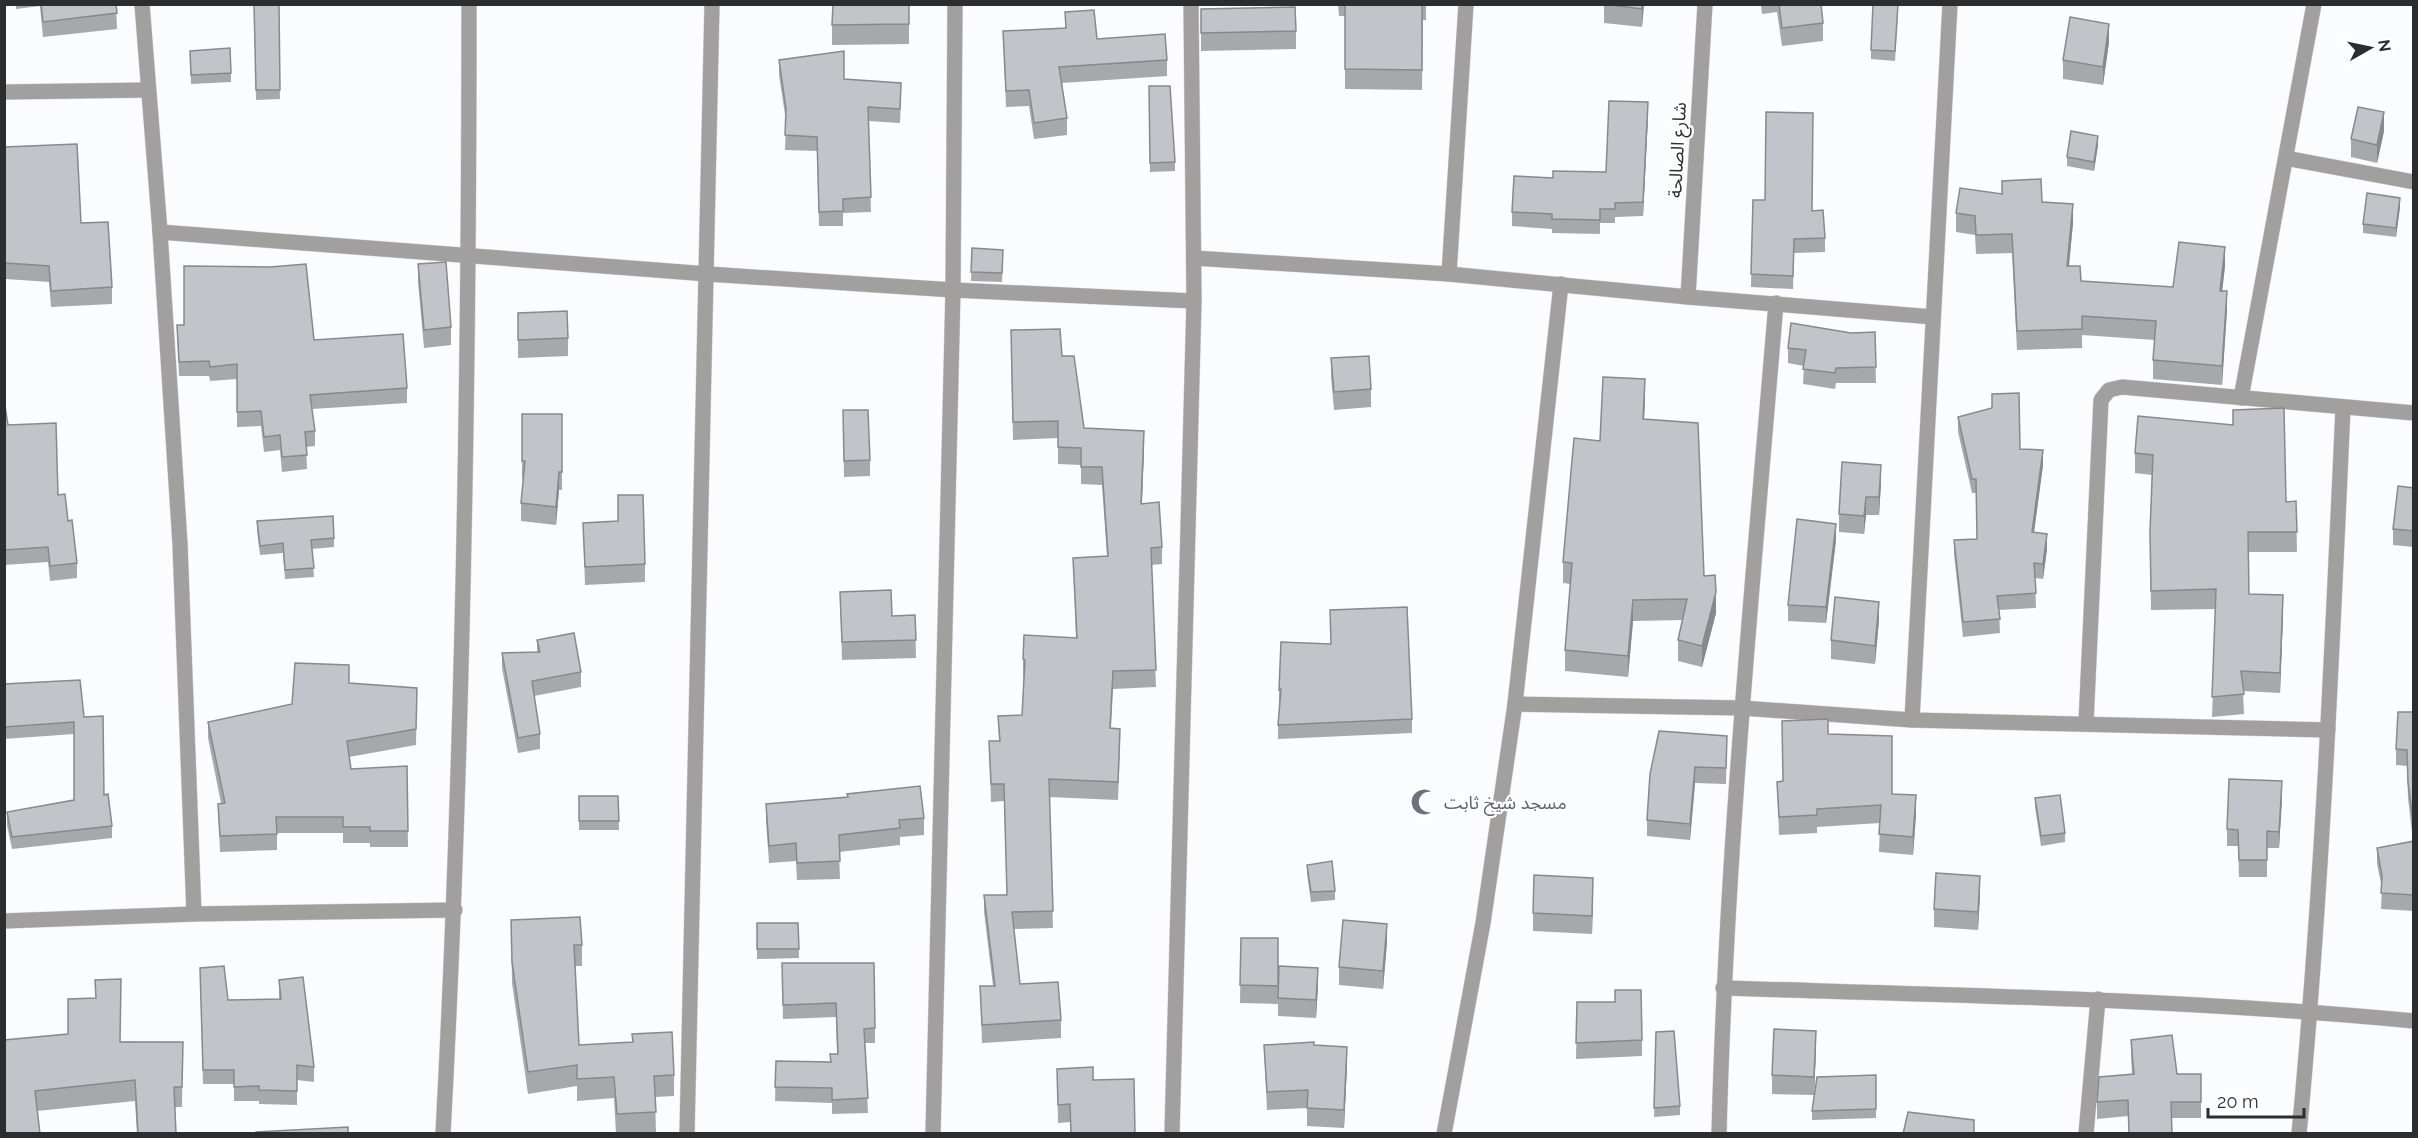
<svg xmlns="http://www.w3.org/2000/svg" width="2418" height="1138" font-family="Raleway,'Noto Sans Arabic',sans-serif">
  <rect width="100%" height="100%" fill="#fafcff"/>
  <g fill="none" stroke-linecap="round" stroke-linejoin="round">
    <!-- minor casing -->
    <g stroke="#d5d7da" stroke-width="16">
      <g id="minor">
        <polyline points="142,4 160,232 180,544 194,914"/>
        <polyline points="4,92 148,90"/>
        <polyline points="2286,158 2414,182"/>
        <polyline points="160,232 708,274 953,290 1194,301"/>
        <polyline points="1194,258 1449,274 1688,297 1933,317"/>
        <polyline points="1449,274 1466,4"/>
        <polyline points="1688,297 1705,4"/>
        <polyline points="2241,398 2314,4"/>
        <polyline points="1515,704 1742,708 1912,720 2328,730"/>
        <polyline points="1912,720 1950,4"/>
        <polyline points="2086,723 2101,400 2109,390 2122,387 2414,413"/>
        <polyline points="4,921 194,914 455,910"/>
        <path d="M1723 988C1953 995 2184 999 2414 1021"/>
        <path d="M443 1134C463 758 469 381 469 4"/>
        <polyline points="687,1134 712,4"/>
        <polyline points="933,1134 953,290 955,4"/>
        <polyline points="1172,1134 1194,301 1191,4"/>
        <polyline points="1444,1134 1483,923 1515,704 1561,284"/>
        <path d="M1719 1134C1726 856 1753 580 1776 303"/>
        <polyline points="2086,1134 2098,999"/>
        <path d="M2299 1134C2322 892 2332 650 2343 408"/>
      </g>
    </g>
    <!-- minor -->
    <use href="#minor" stroke="#a2a09e" stroke-width="15"/>
  </g>
  <!-- wall -->
  <g fill="#a6a9ac">
    <polygon points="16,4 116,4 117,29 43,37 40,6 16,9"/>
    <polygon points="254,4 279,4 280,99 256,100"/>
    <polygon points="909,4 909,44 832,45 832,25"/>
    <polygon points="1338,4 1426,4 1426,20 1423,20 1422,90 1345,89 1345,16 1339,16"/>
    <polygon points="1604,4 1644,4 1642,27 1604,23"/>
    <polygon points="1761,4 1821,4 1823,23 1823,41 1782,46 1777,12 1762,14"/>
    <polygon points="1201,9 1296,31 1296,49 1201,51"/>
    <polygon points="1065,12 1097,39 1167,60 1167,76 1062,83 1067,118 1067,135 1034,139 1029,106 1006,107 1003,31 1065,28"/>
    <polygon points="1898,13 1895,61 1871,59 1871,50"/>
    <polygon points="2109,42 2103,85 2063,79 2063,60"/>
    <polygon points="190,60 231,73 231,82 191,84"/>
    <polygon points="779,60 901,97 900,123 868,121 871,212 843,213 843,226 819,226 817,151 785,150 786,121 779,75"/>
    <polygon points="1149,86 1175,162 1175,171 1150,172"/>
    <polygon points="1648,116 1643,216 1615,217 1615,223 1600,223 1600,234 1552,233 1552,229 1512,226 1512,212 1553,178 1606,172"/>
    <polygon points="2384,131 2377,163 2351,157 2351,139"/>
    <polygon points="2098,145 2094,171 2067,166 2067,157"/>
    <polygon points="4,147 81,223 112,287 112,304 51,307 49,282 6,279 4,275"/>
    <polygon points="1753,200 1812,211 1825,238 1825,252 1794,253 1793,289 1751,287"/>
    <polygon points="2042,202 2073,223 2069,266 2081,281 2173,287 2225,266 2222,291 2227,310 2222,385 2153,379 2153,360 2155,340 2082,335 2082,348 2017,350 2012,253 1976,254 1975,235 1956,232 1956,213"/>
    <polygon points="2400,207 2396,237 2363,233 2363,224"/>
    <polygon points="972,248 1003,250 1002,282 971,281"/>
    <polygon points="418,264 451,327 451,345 424,348 418,282"/>
    <polygon points="518,313 568,338 568,356 518,358"/>
    <polygon points="177,325 314,340 407,388 407,403 312,409 315,431 315,446 306,447 307,469 282,472 280,450 264,452 261,426 237,427 237,379 210,381 209,376 179,376"/>
    <polygon points="1875,332 1876,383 1836,383 1835,389 1803,384 1804,366 1788,363 1788,348 1851,333"/>
    <polygon points="1011,347 1062,356 1084,428 1144,449 1142,504 1162,547 1162,564 1151,565 1156,687 1113,689 1111,728 1120,746 1118,800 1049,797 1053,928 1014,929 1020,984 1061,1020 1061,1038 982,1043 980,986 993,986 984,912 984,895 1007,895 1004,801 991,802 989,741 999,741 998,716 1022,715 1024,677 1023,677 1023,659 1076,638 1073,558 1107,556 1102,485 1081,484 1081,465 1058,464 1058,438 1013,440"/>
    <polygon points="1331,358 1371,389 1371,407 1334,410 1331,377"/>
    <polygon points="1645,400 1644,419 1704,576 1716,613 1702,667 1678,661 1678,640 1682,620 1633,621 1628,677 1565,671 1565,650 1571,584 1563,583 1563,562 1600,441"/>
    <polygon points="4,406 8,425 68,521 77,563 77,578 50,581 48,562 4,565"/>
    <polygon points="843,410 870,460 870,476 844,477"/>
    <polygon points="2233,410 2286,502 2296,501 2297,552 2248,552 2249,594 2283,615 2280,693 2243,691 2244,714 2212,717 2216,609 2151,610 2150,532 2152,475 2135,473 2135,453 2233,425"/>
    <polygon points="522,414 562,414 562,490 559,490 556,525 521,521 521,503 523,479 522,479"/>
    <polygon points="1958,417 2020,449 2043,465 2034,532 2047,549 2043,579 2035,578 2036,608 1999,610 2000,633 1963,637 1954,554 1954,540 1977,539 1976,493 1972,493 1958,432"/>
    <polygon points="1881,483 1879,515 1866,515 1864,534 1839,532 1839,514"/>
    <polygon points="2414,488 2414,547 2393,545 2393,529"/>
    <polygon points="257,521 334,538 334,547 312,549 314,577 285,579 283,553 260,555 257,530"/>
    <polygon points="618,521 645,564 645,582 585,585 583,523"/>
    <polygon points="1836,540 1826,623 1788,621 1788,605"/>
    <polygon points="840,592 892,616 915,615 916,658 842,660"/>
    <polygon points="1879,620 1875,664 1831,659 1831,640"/>
    <polygon points="537,640 581,672 581,687 534,696 540,734 540,749 518,753 502,668 502,653 537,652"/>
    <polygon points="1281,642 1412,719 1412,733 1278,739 1278,725 1280,703 1279,703 1279,690"/>
    <polygon points="349,683 417,688 416,745 349,757 351,769 407,766 408,847 370,847 370,843 343,843 343,833 277,833 277,850 220,852 218,804 221,803 208,738 208,722 292,704"/>
    <polygon points="4,684 84,717 112,826 112,838 12,849 7,825 7,812 74,800 74,734 4,739"/>
    <polygon points="2414,712 2414,911 2381,909 2382,888 2377,864 2377,848 2413,841 2408,798 2407,766 2396,765 2396,749"/>
    <polygon points="1659,731 1727,736 1726,784 1695,783 1690,840 1647,836 1647,820"/>
    <polygon points="1828,734 1892,794 1916,814 1913,855 1879,852 1880,823 1817,827 1817,833 1779,835 1777,782 1782,781"/>
    <polygon points="579,796 618,796 619,830 579,830"/>
    <polygon points="2035,798 2065,833 2065,842 2041,846 2035,807"/>
    <polygon points="2282,798 2279,848 2267,848 2267,877 2239,877 2238,846 2227,846 2227,829"/>
    <polygon points="766,804 924,818 924,835 900,837 900,845 839,852 840,879 797,880 796,861 769,863 766,821"/>
    <polygon points="1307,865 1335,891 1335,900 1311,902 1307,874"/>
    <polygon points="1980,894 1978,930 1934,927 1934,909"/>
    <polygon points="1593,896 1592,934 1533,931 1533,913"/>
    <polygon points="511,920 582,945 582,966 575,966 579,1045 632,1042 632,1034 674,1075 674,1096 655,1097 656,1133 616,1134 614,1098 577,1101 577,1086 528,1094 512,983"/>
    <polygon points="757,923 798,923 799,958 757,959"/>
    <polygon points="1241,938 1278,938 1278,989 1318,986 1316,1018 1278,1016 1278,1004 1240,1003"/>
    <polygon points="1387,942 1383,989 1339,985 1339,967"/>
    <polygon points="782,963 875,1028 875,1043 865,1043 868,1113 832,1114 832,1103 775,1101 776,1061 830,1062 837,1054 836,1017 783,1019"/>
    <polygon points="200,968 228,1000 279,999 279,980 314,1067 314,1082 297,1080 297,1105 259,1104 259,1101 234,1101 234,1084 203,1084"/>
    <polygon points="1577,1002 1642,1040 1642,1056 1576,1059"/>
    <polygon points="1656,1032 1680,1106 1680,1115 1654,1117"/>
    <polygon points="4,1040 183,1042 182,1107 175,1107 176,1134 137,1134 135,1101 37,1111"/>
    <polygon points="2131,1040 2177,1074 2201,1074 2201,1118 2172,1118 2128,1116 2097,1119 2097,1102 2132,1074 2131,1057"/>
    <polygon points="1264,1045 1314,1045 1347,1065 1344,1128 1307,1126 1307,1108 1267,1110"/>
    <polygon points="1816,1049 1814,1095 1772,1094 1772,1075"/>
    <polygon points="1057,1069 1093,1080 1135,1134 1071,1134 1070,1122 1058,1123"/>
    <polygon points="1876,1075 1876,1118 1812,1120 1812,1111"/>
  </g>
  <!-- shaded-wall -->
  <g fill="#87898c">
    <polygon points="1642,4 1644,4 1642,27"/>
    <polygon points="2109,24 2109,42 2103,85 2103,67"/>
    <polygon points="1648,102 1648,116 1643,216 1643,202"/>
    <polygon points="2384,112 2384,131 2377,163 2377,145"/>
    <polygon points="2098,136 2098,145 2094,171 2094,162"/>
    <polygon points="2400,198 2400,207 2396,237 2396,228"/>
    <polygon points="2073,204 2073,223 2067,285 2067,266"/>
    <polygon points="2225,247 2225,266 2220,310 2220,291"/>
    <polygon points="2227,291 2227,310 2222,385 2222,366"/>
    <polygon points="1645,379 1645,400 1643,440 1643,419"/>
    <polygon points="1144,431 1144,449 1141,521 1141,504"/>
    <polygon points="2043,450 2043,465 2032,547 2032,532"/>
    <polygon points="1881,465 1881,483 1879,515 1879,497"/>
    <polygon points="559,472 559,490 556,525 556,507"/>
    <polygon points="1866,497 1866,515 1864,534 1864,516"/>
    <polygon points="1836,524 1836,540 1826,623 1826,607"/>
    <polygon points="2047,534 2047,549 2043,579 2043,564"/>
    <polygon points="1716,592 1716,613 1702,667 1702,646"/>
    <polygon points="2283,595 2283,615 2280,693 2280,673"/>
    <polygon points="1633,600 1633,621 1628,677 1628,656"/>
    <polygon points="1879,602 1879,620 1875,664 1875,646"/>
    <polygon points="1695,767 1695,783 1690,840 1690,824"/>
    <polygon points="2282,781 2282,798 2279,848 2279,832"/>
    <polygon points="1916,795 1916,814 1913,855 1913,837"/>
    <polygon points="1980,876 1980,894 1978,930 1978,912"/>
    <polygon points="1593,878 1593,896 1592,934 1592,916"/>
    <polygon points="1387,924 1387,942 1383,989 1383,971"/>
    <polygon points="1318,968 1318,986 1316,1018 1316,1000"/>
    <polygon points="1816,1031 1816,1049 1814,1095 1814,1077"/>
    <polygon points="1347,1047 1347,1065 1344,1128 1344,1110"/>
  </g>
  <!-- building -->
  <g fill="#c1c4c8" stroke="#87898c" stroke-width="1.5">
    <polygon points="41,4 116,4 117,13 43,22"/>
    <polygon points="254,4 279,4 280,90 256,90"/>
    <polygon points="833,4 909,4 909,24 832,25"/>
    <polygon points="1345,4 1422,4 1422,70 1345,69"/>
    <polygon points="1604,4 1642,4 1642,9"/>
    <polygon points="1779,4 1821,4 1823,23 1782,28"/>
    <polygon points="1873,4 1898,4 1895,51 1871,50"/>
    <polygon points="1295,7 1296,31 1201,33 1201,9"/>
    <polygon points="1094,10 1097,39 1165,34 1167,60 1059,67 1067,118 1034,123 1029,90 1006,91 1003,31 1066,28 1065,12"/>
    <polygon points="2070,17 2109,24 2103,67 2063,60"/>
    <polygon points="230,48 231,73 191,75 190,51"/>
    <polygon points="844,51 844,79 901,83 900,109 868,107 871,197 843,199 843,211 819,212 817,137 785,135 786,109 779,60"/>
    <polygon points="1149,86 1170,86 1175,162 1150,163"/>
    <polygon points="1609,101 1648,102 1643,202 1615,203 1615,209 1600,209 1600,220 1552,219 1552,214 1512,212 1514,176 1553,178 1553,171 1606,172"/>
    <polygon points="2358,107 2384,112 2377,145 2351,139"/>
    <polygon points="1766,112 1813,113 1812,211 1823,210 1825,238 1794,239 1793,276 1751,274 1753,200 1765,200"/>
    <polygon points="2071,131 2098,136 2094,162 2067,157"/>
    <polygon points="77,144 81,223 108,222 112,287 51,291 49,266 6,263 4,258 4,147"/>
    <polygon points="2041,179 2042,202 2073,204 2067,266 2080,266 2081,281 2173,287 2179,242 2225,247 2220,291 2227,291 2222,366 2153,360 2156,321 2082,316 2082,329 2017,331 2012,234 1976,235 1975,216 1956,213 1960,188 2002,194 2002,181"/>
    <polygon points="2367,193 2400,198 2396,228 2363,224"/>
    <polygon points="972,248 1003,250 1002,273 971,272"/>
    <polygon points="446,262 451,327 424,330 418,264"/>
    <polygon points="306,264 314,340 403,334 407,388 310,395 315,431 305,432 307,455 282,457 280,435 264,437 261,411 237,412 237,364 210,367 209,361 179,362 177,325 184,325 184,266 270,267"/>
    <polygon points="567,311 568,338 518,340 518,313"/>
    <polygon points="1791,323 1851,333 1875,332 1876,367 1836,368 1835,373 1803,369 1806,350 1788,348"/>
    <polygon points="1060,329 1062,356 1074,356 1084,428 1144,431 1141,504 1159,502 1162,547 1151,548 1156,670 1113,671 1110,728 1120,729 1118,782 1049,779 1053,911 1012,912 1020,984 1058,982 1061,1020 982,1025 980,986 995,986 984,895 1007,895 1004,784 991,784 989,741 1000,741 998,716 1022,715 1025,660 1023,659 1024,635 1077,638 1073,558 1108,556 1102,467 1081,467 1081,448 1058,447 1058,421 1013,422 1011,330"/>
    <polygon points="1369,356 1371,389 1334,392 1331,358"/>
    <polygon points="1603,377 1645,379 1643,419 1698,423 1704,576 1715,575 1716,592 1702,646 1678,640 1687,599 1633,600 1628,656 1565,650 1572,563 1563,562 1574,438 1600,441"/>
    <polygon points="2019,393 2020,449 2043,450 2032,532 2047,534 2043,564 2034,563 2036,593 1997,596 2000,619 1963,622 1954,540 1977,539 1976,479 1972,479 1958,417 1992,408 1992,394"/>
    <polygon points="4,406 5,406 8,425 56,423 58,495 65,494 68,521 72,520 77,563 50,566 48,547 4,550"/>
    <polygon points="2284,408 2286,502 2296,501 2297,532 2248,532 2249,594 2283,595 2280,673 2241,671 2244,694 2212,697 2216,589 2151,591 2150,532 2153,455 2135,453 2138,416 2233,425 2233,410"/>
    <polygon points="843,410 868,410 870,460 844,461"/>
    <polygon points="522,414 562,414 562,472 559,472 556,507 521,503 525,461 522,461"/>
    <polygon points="1842,462 1881,465 1879,497 1866,497 1864,516 1839,514"/>
    <polygon points="2398,486 2414,488 2414,531 2393,529"/>
    <polygon points="618,495 643,495 645,564 585,567 583,523 618,521"/>
    <polygon points="333,516 334,538 311,540 314,568 285,570 283,543 260,546 257,521"/>
    <polygon points="1797,519 1836,524 1826,607 1788,605"/>
    <polygon points="891,590 892,616 915,615 916,640 842,642 840,592"/>
    <polygon points="1835,597 1879,602 1875,646 1831,640"/>
    <polygon points="1407,607 1412,719 1278,725 1281,689 1279,690 1281,642 1331,644 1330,610"/>
    <polygon points="574,633 581,672 532,681 540,734 518,738 502,653 540,652 537,640"/>
    <polygon points="295,663 349,665 349,683 417,688 416,729 347,741 351,769 407,766 408,831 370,831 370,827 343,827 343,817 276,817 277,834 220,836 218,804 225,803 208,722 292,704"/>
    <polygon points="80,680 84,717 103,716 104,795 108,794 112,826 12,837 7,812 74,800 74,722 4,727 4,684"/>
    <polygon points="2398,712 2414,712 2414,828 2408,782 2407,750 2396,749"/>
    <polygon points="1828,719 1828,734 1892,736 1892,794 1916,795 1913,837 1879,834 1881,805 1817,809 1817,815 1779,817 1777,782 1783,781 1782,721"/>
    <polygon points="1659,731 1727,736 1726,768 1695,767 1690,824 1647,820 1650,774"/>
    <polygon points="2229,779 2282,781 2279,832 2267,831 2267,860 2239,860 2238,830 2227,829"/>
    <polygon points="920,786 924,818 899,820 900,828 839,835 840,861 797,863 796,843 769,846 766,804 848,797 847,794"/>
    <polygon points="2060,795 2065,833 2041,836 2035,798"/>
    <polygon points="579,796 618,796 619,821 579,821"/>
    <polygon points="2414,841 2414,895 2381,893 2382,876 2377,848"/>
    <polygon points="1332,861 1335,891 1311,892 1307,865"/>
    <polygon points="1936,873 1980,876 1978,912 1934,909"/>
    <polygon points="1534,875 1593,878 1592,916 1533,913"/>
    <polygon points="580,917 582,945 574,945 579,1045 633,1042 632,1034 672,1032 674,1075 654,1076 656,1112 617,1114 614,1077 577,1079 577,1065 528,1072 512,962 511,920"/>
    <polygon points="1343,920 1387,924 1383,971 1339,967"/>
    <polygon points="757,923 798,923 799,949 757,949"/>
    <polygon points="1241,938 1278,938 1278,986 1240,985"/>
    <polygon points="782,963 874,963 875,1028 864,1029 868,1098 832,1100 832,1088 775,1087 776,1061 831,1062 830,1054 838,1054 836,1003 783,1005"/>
    <polygon points="224,966 228,1000 281,999 279,980 303,977 314,1067 297,1065 297,1091 259,1090 259,1086 234,1087 234,1070 203,1070 200,968"/>
    <polygon points="1279,966 1318,968 1316,1000 1278,998"/>
    <polygon points="121,979 120,1042 183,1042 182,1087 174,1087 176,1134 138,1134 135,1080 35,1091 40,1134 4,1134 4,1040 68,1034 68,999 96,998 95,980"/>
    <polygon points="1615,990 1641,990 1642,1040 1576,1043 1577,1002 1615,1002"/>
    <polygon points="1774,1029 1816,1031 1814,1077 1772,1075"/>
    <polygon points="1674,1031 1680,1106 1654,1108 1656,1032"/>
    <polygon points="2172,1035 2177,1074 2201,1074 2201,1102 2171,1102 2172,1134 2129,1134 2128,1100 2097,1102 2099,1077 2134,1074 2131,1040"/>
    <polygon points="1314,1042 1314,1045 1347,1047 1344,1110 1307,1108 1308,1090 1267,1092 1264,1045"/>
    <polygon points="1093,1067 1093,1080 1134,1079 1135,1134 1071,1134 1070,1104 1058,1105 1057,1069"/>
    <polygon points="1876,1075 1876,1109 1812,1111 1817,1077"/>
    <polygon points="1908,1112 1974,1120 1974,1134 1903,1134"/>
    <polygon points="348,1127 348,1134 256,1134 256,1132"/>
  </g>
  <!-- icons -->
  <defs>
    <g id="mosque-bare" transform="scale(2.07)"><path d="M3.5-4.9A6 6 0 1 0 3.5 4.9A5 5 0 1 1 3.5-4.9Z" fill="#6b7280" stroke="#fff" stroke-width="2.5" paint-order="stroke"/></g>
  </defs>
  <g fill-rule="evenodd">
    <use href="#mosque-bare" x="1424" y="802"/>
  </g>
  <g text-anchor="middle" dominant-baseline="central" stroke-width="4.5" stroke-linejoin="round" paint-order="stroke">
    <!-- street labels -->
    <g font-size="18" fill="#2c2d2f" stroke="#fff">
      <text transform="translate(1677 150) rotate(-87)">شارع الصالحة</text>
    </g>
    <!-- worship labels -->
    <g font-size="18" fill="#5b616d" stroke="#fff" text-anchor="start">
      <text x="1444" y="802">مسجد شيخ ثابت</text>
    </g>
  </g>
  <!-- border -->
  <rect width="2418" height="1138" fill="none" stroke="#2c2d2f" stroke-width="12"/>
  <!-- north arrow -->
  <g transform="translate(2370 48) rotate(81)" stroke="#ffffff" stroke-width="4.5" paint-order="stroke">
  <path d="M0-4.5L10 22L0 15L-10 22Z" fill="#2c2d2f"/>
  <text y="-9" font-size="16" font-weight="bold" text-anchor="middle" fill="#2c2d2f">N</text>
  </g>
  <!-- scale -->
  <path d="M2208 1108v9h96v-9" fill="none" stroke="#2c2d2f" stroke-width="3"/>
  <text x="2217" y="1108" font-size="18" fill="#2c2d2f" stroke="#ffffff" stroke-width="4.5" paint-order="stroke">20 m</text>
</svg>
